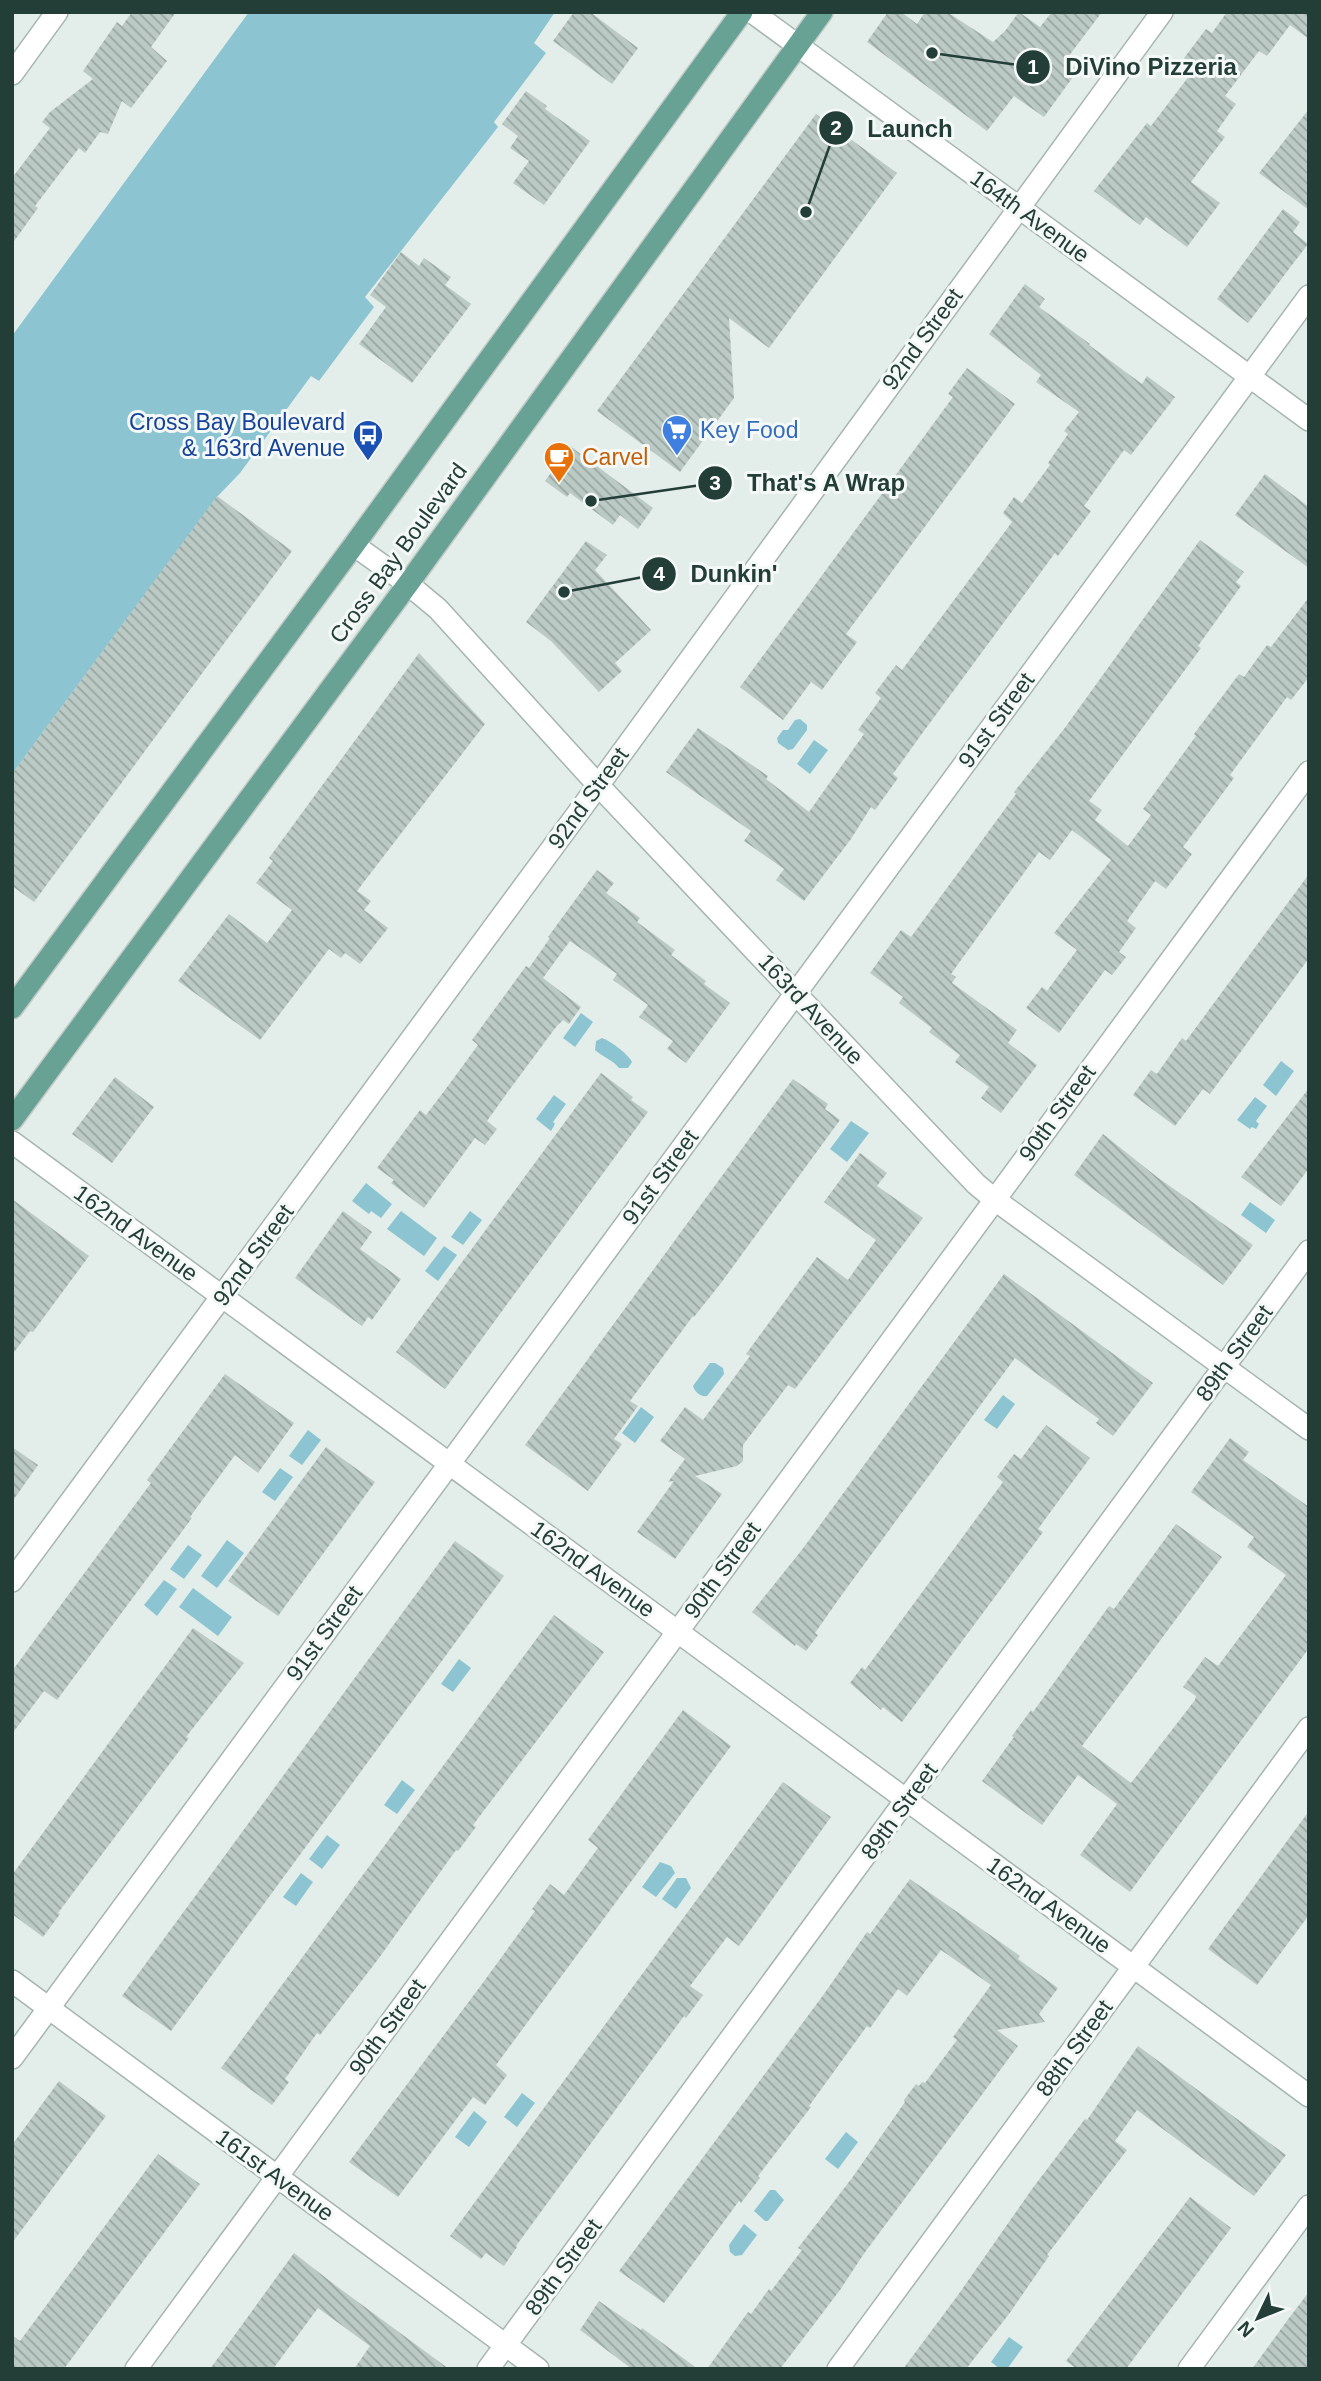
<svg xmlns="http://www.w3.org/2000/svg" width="1321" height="2381" font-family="Arial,sans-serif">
  <defs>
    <pattern id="building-back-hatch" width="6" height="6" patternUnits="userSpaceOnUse" patternTransform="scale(1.75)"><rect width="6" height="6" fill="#bbcac5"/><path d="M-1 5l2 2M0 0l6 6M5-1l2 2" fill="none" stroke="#98a5a1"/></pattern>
  </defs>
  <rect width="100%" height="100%" fill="#e3ede9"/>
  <!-- water -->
  <g fill="#8cc5d1">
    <polygon points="249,12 555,12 534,43 546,53 494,122 498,127 365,297 374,307 319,381 311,376 240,473 216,498 12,774 12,336"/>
    <polygon points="800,719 807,725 807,730 793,749 788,750 778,743 777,738 783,730 788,730 795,720"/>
    <polygon points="814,740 828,750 810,774 797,764"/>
    <polygon points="581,1013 593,1022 575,1047 563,1038"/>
    <path d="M602 1038C611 1041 629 1055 632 1062L628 1068H619C613 1060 603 1057 595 1050L596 1041Z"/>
    <polygon points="1281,1061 1294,1071 1276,1096 1263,1085"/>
    <polygon points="554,1095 566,1104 553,1122 555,1124 551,1131 536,1119"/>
    <polygon points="1255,1097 1267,1106 1256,1121 1259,1124 1256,1129 1252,1127 1250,1129 1237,1120"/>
    <polygon points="851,1121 869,1133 847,1162 830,1149"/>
    <polygon points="366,1183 392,1204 381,1218 371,1211 369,1214 352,1201"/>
    <polygon points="1250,1202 1275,1220 1266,1233 1241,1215"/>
    <polygon points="401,1211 437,1238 424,1256 387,1229"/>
    <polygon points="470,1211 482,1220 463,1245 451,1237"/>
    <polygon points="444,1246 457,1255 438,1281 425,1271"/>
    <path d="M710 1363H715L723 1368 724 1374 707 1396C700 1397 695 1392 693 1386Z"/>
    <polygon points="1003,1395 1015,1404 997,1429 984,1420"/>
    <polygon points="641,1407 654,1417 635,1443 622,1433"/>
    <polygon points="308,1430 321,1440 302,1465 289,1456"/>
    <polygon points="280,1468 293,1477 275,1501 262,1492"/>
    <polygon points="227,1540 244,1553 217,1588 201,1576"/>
    <polygon points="188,1545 202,1555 184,1579 170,1569"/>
    <polygon points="164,1580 177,1589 157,1616 144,1605"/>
    <polygon points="193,1588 232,1617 218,1636 179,1607"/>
    <polygon points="459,1659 471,1668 453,1692 441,1684"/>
    <polygon points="402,1780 415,1790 397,1814 384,1805"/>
    <polygon points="327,1835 340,1845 322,1869 309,1859"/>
    <polygon points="660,1862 671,1866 675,1873 656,1897 642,1887"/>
    <polygon points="301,1873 313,1882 296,1906 283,1897"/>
    <polygon points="677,1878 686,1878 691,1888 676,1909 662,1899"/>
    <polygon points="522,2093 535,2103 517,2127 504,2117"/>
    <polygon points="474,2111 487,2122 469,2147 455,2137"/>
    <polygon points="846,2132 858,2142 838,2169 825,2159"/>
    <polygon points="770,2190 775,2190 784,2200 768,2221 765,2221 754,2211"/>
    <polygon points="744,2224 757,2235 742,2255 735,2256 730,2252 729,2245"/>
    <polygon points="1009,2337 1023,2347 1007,2369 1000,2369 991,2362"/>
  </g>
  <!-- building -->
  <g fill="url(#building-back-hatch)">
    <polygon points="132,12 176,12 151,47 167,61 131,108 122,101 108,134 100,132 85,153 79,148 35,206 38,208 12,244 12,178 50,128 42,122 50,112 93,79 83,71 117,22 122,26"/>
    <polygon points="574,12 590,12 638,48 612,84 553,41"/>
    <polygon points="888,12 901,12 917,24 925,12 947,12 993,42 1005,31 1019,12 1040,27 1052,12 1102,12 1065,61 1078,70 1044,117 1014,96 987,131 867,42"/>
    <polygon points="1227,12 1309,12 1309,39 1290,25 1267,56 1259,51 1225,96 1236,104 1217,131 1225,137 1191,182 1220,203 1187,247 1146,217 1140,225 1094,191 1147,123 1151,126 1196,67 1184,58 1206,29 1212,33"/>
    <polygon points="526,91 547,106 545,109 590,141 544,205 513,183 529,161 510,148 518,136 502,124"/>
    <polygon points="1309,109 1309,210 1259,173"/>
    <polygon points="816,114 897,173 769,348 729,318 734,398 680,472 597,411"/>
    <polygon points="1283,209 1300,222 1293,232 1308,244 1248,323 1217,299"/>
    <polygon points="401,252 419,266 424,258 451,277 445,285 471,304 412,383 359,344 386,307 370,295"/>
    <polygon points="1025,284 1045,299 1039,307 1090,344 1089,345 1142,384 1147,376 1175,397 1131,455 1124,450 1084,506 1091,511 1058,556 1055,553 921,735 893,774 898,778 875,810 871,807 851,839 804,901 776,880 784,869 744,841 751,831 666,772 698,728 768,776 766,779 809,812 864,734 858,730 881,698 875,693 896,665 902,670 1012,522 1003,513 1014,497 1022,503 1050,465 1048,463 1068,434 1064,431 1079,412 1036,382 1041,375 989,334"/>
    <polygon points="967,368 1015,404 846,634 857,642 822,690 811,682 783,720 740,687 953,397 948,394"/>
    <polygon points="570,446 653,508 638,529 620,515 613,525 570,493 567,497 545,481"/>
    <polygon points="1265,474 1309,507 1309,568 1235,515"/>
    <polygon points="217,496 292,551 34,902 12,886 12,774"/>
    <polygon points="1200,540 1244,572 1236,582 1241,586 1198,646 1201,648 1089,801 1102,810 1095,820 1128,846 1151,815 1143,809 1196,736 1194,734 1239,674 1244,677 1267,645 1271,647 1309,597 1309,677 1291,700 1287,697 1230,775 1234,778 1183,847 1192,854 1166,889 1155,881 1127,921 1136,928 1119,952 1126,957 1112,975 1105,970 1059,1033 1026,1008 1042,987 1047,991 1077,950 1054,933 1111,860 1072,830 1050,860 1039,852 951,974 956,977 952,983 1017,1030 1008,1043 1037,1065 1001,1113 981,1098 989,1087 955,1062 960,1055 929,1032 932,1028 899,1003 903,997 870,973 901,930 911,937 1016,794 1014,792 1064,729"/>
    <polygon points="586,541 607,555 595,570 651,630 615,663 622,671 599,692 551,641 526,622"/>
    <polygon points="419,653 485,724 357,891 371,901 364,910 388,928 360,964 345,953 341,958 329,949 260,1040 178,981 229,914 267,943 292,910 256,883 273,861 269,858"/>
    <polygon points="597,870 614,883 606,893 640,918 637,922 675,950 671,955 706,981 704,984 730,1003 686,1063 667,1049 673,1041 639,1017 648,1005 613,980 617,974 570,941 543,978 581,1007 569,1024 563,1020 556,1027 507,1093 487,1121 497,1129 485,1145 475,1138 424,1208 391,1183 394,1180 377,1168 420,1110 426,1115 445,1090 478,1045 472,1040 526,966 529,968 550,938 548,937"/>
    <polygon points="1309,874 1309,958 1210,1094 1203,1089 1175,1126 1133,1095 1151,1070 1157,1074 1182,1038 1186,1041"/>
    <polygon points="601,1073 633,1097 631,1100 648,1112 445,1389 396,1352"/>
    <polygon points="115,1077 154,1107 112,1163 72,1134"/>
    <polygon points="793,1079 828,1104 825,1109 840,1120 721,1283 694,1317 693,1316 630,1401 638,1406 614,1439 622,1444 588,1491 525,1445"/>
    <polygon points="1309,1088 1309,1168 1281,1206 1241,1177"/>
    <polygon points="1103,1134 1157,1177 1253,1245 1223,1285 1074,1175"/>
    <polygon points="860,1153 887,1173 877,1186 923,1218 795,1389 788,1385 743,1445 743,1461 737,1466 695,1476 722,1494 675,1559 637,1532 674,1481 668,1482 685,1459 660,1441 685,1407 703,1420 750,1356 746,1354 817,1257 848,1280 876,1240 824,1202"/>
    <polygon points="12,1199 89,1256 33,1332 30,1331 12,1355"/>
    <polygon points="343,1211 372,1232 360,1249 401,1279 372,1320 368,1317 362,1326 295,1278"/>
    <polygon points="1004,1274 1153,1383 1113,1436 1096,1423 1099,1419 1015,1358 841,1596 815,1633 818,1635 806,1651 796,1644 795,1646 752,1612 801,1551"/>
    <polygon points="225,1374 294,1423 258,1473 235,1455 190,1517 192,1518 57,1700 44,1691 12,1734 12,1671 151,1483 147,1480"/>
    <polygon points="1046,1425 1090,1458 1038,1529 1043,1532 902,1722 883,1707 881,1710 850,1683 862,1667 865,1670 1003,1482 997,1477 1014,1454 1021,1459"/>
    <polygon points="1230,1438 1249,1452 1243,1460 1309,1507 1309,1648 1130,1892 1080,1855 1117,1804 1078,1775 1042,1825 982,1781 1014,1737 1012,1736 1031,1710 1033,1712 1109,1606 1114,1609 1176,1524 1222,1557 1082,1746 1131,1783 1195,1700 1196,1696 1183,1687 1205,1657 1218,1666 1286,1575 1247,1547 1254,1537 1191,1492"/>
    <polygon points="12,1447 38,1465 12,1502"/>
    <polygon points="326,1447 375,1482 278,1616 228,1581"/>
    <polygon points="455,1541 504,1576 171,2031 122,1996"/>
    <polygon points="554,1615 604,1652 473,1825 476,1827 458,1851 456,1850 379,1958 320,2035 317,2033 285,2079 289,2082 272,2105 221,2068"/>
    <polygon points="193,1628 244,1663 186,1737 189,1738 58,1913 60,1914 43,1937 12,1914 12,1875"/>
    <polygon points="683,1710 731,1746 496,2065 507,2075 485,2105 473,2097 398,2197 349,2162 482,1984 535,1911 532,1909 550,1884 564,1895 598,1848 588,1840"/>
    <polygon points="783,1782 831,1817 739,1946 727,1937 690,1986 703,1995 686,2018 684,2016 516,2246 517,2247 504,2266 486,2253 481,2259 450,2236"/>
    <polygon points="1309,1811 1309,1915 1257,1985 1208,1949"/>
    <polygon points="910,1879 1020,1956 1018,1959 1058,1988 1039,2014 1045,2022 997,2030 1018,2046 863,2255 840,2290 780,2369 707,2369 748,2312 751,2314 769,2289 771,2291 802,2250 798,2248 852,2178 905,2102 904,2100 916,2084 919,2086 922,2082 925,2083 957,2040 953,2037 991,1985 941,1950 907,1996 898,1989 870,2028 867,2026 809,2106 811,2107 758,2176 760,2178 741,2203 739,2201 664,2303 619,2271 824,1994 867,1932 870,1934"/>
    <polygon points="1138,2046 1286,2155 1254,2196 1137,2110 1115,2141 1127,2150 1047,2255 1049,2256 1009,2314 966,2369 903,2369 958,2295 1032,2189 1085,2119 1087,2120"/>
    <polygon points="59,2081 106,2116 12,2243 12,2145"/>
    <polygon points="158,2154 200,2184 64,2369 12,2369 12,2335 20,2341"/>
    <polygon points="1190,2197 1231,2228 1126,2369 1077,2369 1066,2361"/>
    <polygon points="294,2253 335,2285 449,2369 354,2369 370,2346 318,2308 273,2369 210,2369"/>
    <polygon points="1309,2292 1309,2369 1252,2369 1289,2318"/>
    <polygon points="599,2301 641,2330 642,2328 698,2369 632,2369 580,2330"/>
  </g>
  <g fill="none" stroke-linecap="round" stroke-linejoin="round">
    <!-- minor casing -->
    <g stroke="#a6b5b0" stroke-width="24">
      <g id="minor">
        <polyline points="752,12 1309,420"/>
        <polyline points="12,74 57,12"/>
        <polyline points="354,545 408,584 438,609 598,785 976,1184 994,1199 1309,1429"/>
        <polyline points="12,1142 1309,2096"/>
        <polyline points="12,1581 578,813 1162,12"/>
        <polyline points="12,1981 538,2369"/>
        <polyline points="12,2058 1309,296"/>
        <polyline points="136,2369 1309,772"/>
        <polyline points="488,2369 1309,1251"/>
        <polyline points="838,2369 1309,1728"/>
        <polyline points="1189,2369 1309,2206"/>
      </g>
    </g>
    <!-- major casing -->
    <g stroke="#c1c9c7" stroke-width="24">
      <g id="major">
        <polyline points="12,1008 354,545 742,12"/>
        <polyline points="12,1120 408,584 822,12"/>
      </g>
    </g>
    <!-- minor -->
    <use href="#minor" stroke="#fff" stroke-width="21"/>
    <!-- major -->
    <use href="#major" stroke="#68a294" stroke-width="21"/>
  </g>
  <!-- icons -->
  <defs>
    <g id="supermarket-pin" transform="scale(1.575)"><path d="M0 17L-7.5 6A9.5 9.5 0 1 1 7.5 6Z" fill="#3f7fe0" stroke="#f4f9f7"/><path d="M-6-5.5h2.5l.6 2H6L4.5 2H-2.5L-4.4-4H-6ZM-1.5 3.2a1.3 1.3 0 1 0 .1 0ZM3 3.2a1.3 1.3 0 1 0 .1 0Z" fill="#fff"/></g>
    <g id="bus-pin" transform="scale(1.575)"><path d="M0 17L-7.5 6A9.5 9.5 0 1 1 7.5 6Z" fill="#1a4fb4" stroke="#f4f9f7"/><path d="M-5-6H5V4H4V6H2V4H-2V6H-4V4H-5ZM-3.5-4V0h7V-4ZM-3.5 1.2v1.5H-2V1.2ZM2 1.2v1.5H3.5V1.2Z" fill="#fff"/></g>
    <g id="cafe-pin" transform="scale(1.575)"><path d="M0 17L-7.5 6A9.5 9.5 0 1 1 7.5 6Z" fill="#e8710a" stroke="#f4f9f7"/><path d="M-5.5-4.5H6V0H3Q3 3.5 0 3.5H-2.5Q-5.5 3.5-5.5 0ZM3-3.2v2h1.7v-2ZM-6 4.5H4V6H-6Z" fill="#fff"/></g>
  </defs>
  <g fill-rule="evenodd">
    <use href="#supermarket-pin" x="677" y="430"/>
    <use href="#bus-pin" x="368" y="435"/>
    <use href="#cafe-pin" x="559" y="457"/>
  </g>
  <g text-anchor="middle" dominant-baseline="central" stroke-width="6" stroke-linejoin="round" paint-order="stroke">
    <!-- street labels -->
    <g font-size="23" fill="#233e37" stroke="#f4f9f7">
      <text transform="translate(1030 216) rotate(36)">164th Avenue</text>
      <text transform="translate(922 339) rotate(-54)">92nd Street</text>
      <text transform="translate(398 553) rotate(-54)">Cross Bay Boulevard</text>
      <text transform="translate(996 720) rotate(-54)">91st Street</text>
      <text transform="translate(588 798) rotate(-54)">92nd Street</text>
      <text transform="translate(811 1009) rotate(47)">163rd Avenue</text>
      <text transform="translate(1057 1113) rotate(-54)">90th Street</text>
      <text transform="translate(660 1177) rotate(-54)">91st Street</text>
      <text transform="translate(136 1233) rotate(36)">162nd Avenue</text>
      <text transform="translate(253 1255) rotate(-54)">92nd Street</text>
      <text transform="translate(1234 1353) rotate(-54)">89th Street</text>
      <text transform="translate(593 1569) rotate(36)">162nd Avenue</text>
      <text transform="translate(722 1570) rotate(-54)">90th Street</text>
      <text transform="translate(324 1633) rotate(-54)">91st Street</text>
      <text transform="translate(899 1811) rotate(-54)">89th Street</text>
      <text transform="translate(1049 1905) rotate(36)">162nd Avenue</text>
      <text transform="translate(387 2027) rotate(-54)">90th Street</text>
      <text transform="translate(1074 2048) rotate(-54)">88th Street</text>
      <text transform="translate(275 2175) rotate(36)">161st Avenue</text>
      <text transform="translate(563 2267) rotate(-54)">89th Street</text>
    </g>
    <!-- transit labels -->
    <g font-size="23" fill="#164399" stroke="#f4f9f7" text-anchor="end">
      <text x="345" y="422">Cross Bay Boulevard<tspan x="345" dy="26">&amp; 163rd Avenue</tspan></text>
    </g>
    <!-- shop labels -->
    <g font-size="23" fill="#366cbe" stroke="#f4f9f7" text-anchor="start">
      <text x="700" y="430">Key Food</text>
    </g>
    <!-- food labels -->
    <g font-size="23" fill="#c56008" stroke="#f4f9f7" text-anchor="start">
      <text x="582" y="457">Carvel</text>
    </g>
  </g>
  <!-- callouts -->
  <path fill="none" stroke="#233e37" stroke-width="2.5" d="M932 53L1033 67M806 212L836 128M591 501L715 483M564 592L659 574"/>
  <g fill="#233e37" stroke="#f4f9f7" stroke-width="2.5">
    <circle cx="932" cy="53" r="7"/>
    <circle cx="806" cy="212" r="7"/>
    <circle cx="591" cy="501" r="7"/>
    <circle cx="564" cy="592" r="7"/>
    <circle cx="1033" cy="67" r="18"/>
    <circle cx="836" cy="128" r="18"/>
    <circle cx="715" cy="483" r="18"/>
    <circle cx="659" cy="574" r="18"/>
  </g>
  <g font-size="21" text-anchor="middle" font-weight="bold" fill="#fff">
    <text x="1033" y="74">1</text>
    <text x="836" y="135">2</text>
    <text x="715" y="490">3</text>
    <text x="659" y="581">4</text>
  </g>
  <g font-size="24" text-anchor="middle" font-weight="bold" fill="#233e37" stroke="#f4f9f7" stroke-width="6" stroke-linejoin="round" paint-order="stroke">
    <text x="1151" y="75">DiVino Pizzeria</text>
    <text x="910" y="137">Launch</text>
    <text x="826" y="491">That's A Wrap</text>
    <text x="734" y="582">Dunkin'</text>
  </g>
  <!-- border -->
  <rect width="1321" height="2381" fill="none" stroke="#233e37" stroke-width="28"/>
  <!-- north arrow -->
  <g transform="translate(1258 2318) rotate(227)" stroke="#f4f9f7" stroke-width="5" paint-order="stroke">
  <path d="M0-5L12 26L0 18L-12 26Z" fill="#233e37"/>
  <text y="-10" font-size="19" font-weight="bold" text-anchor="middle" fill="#233e37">N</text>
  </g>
</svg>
